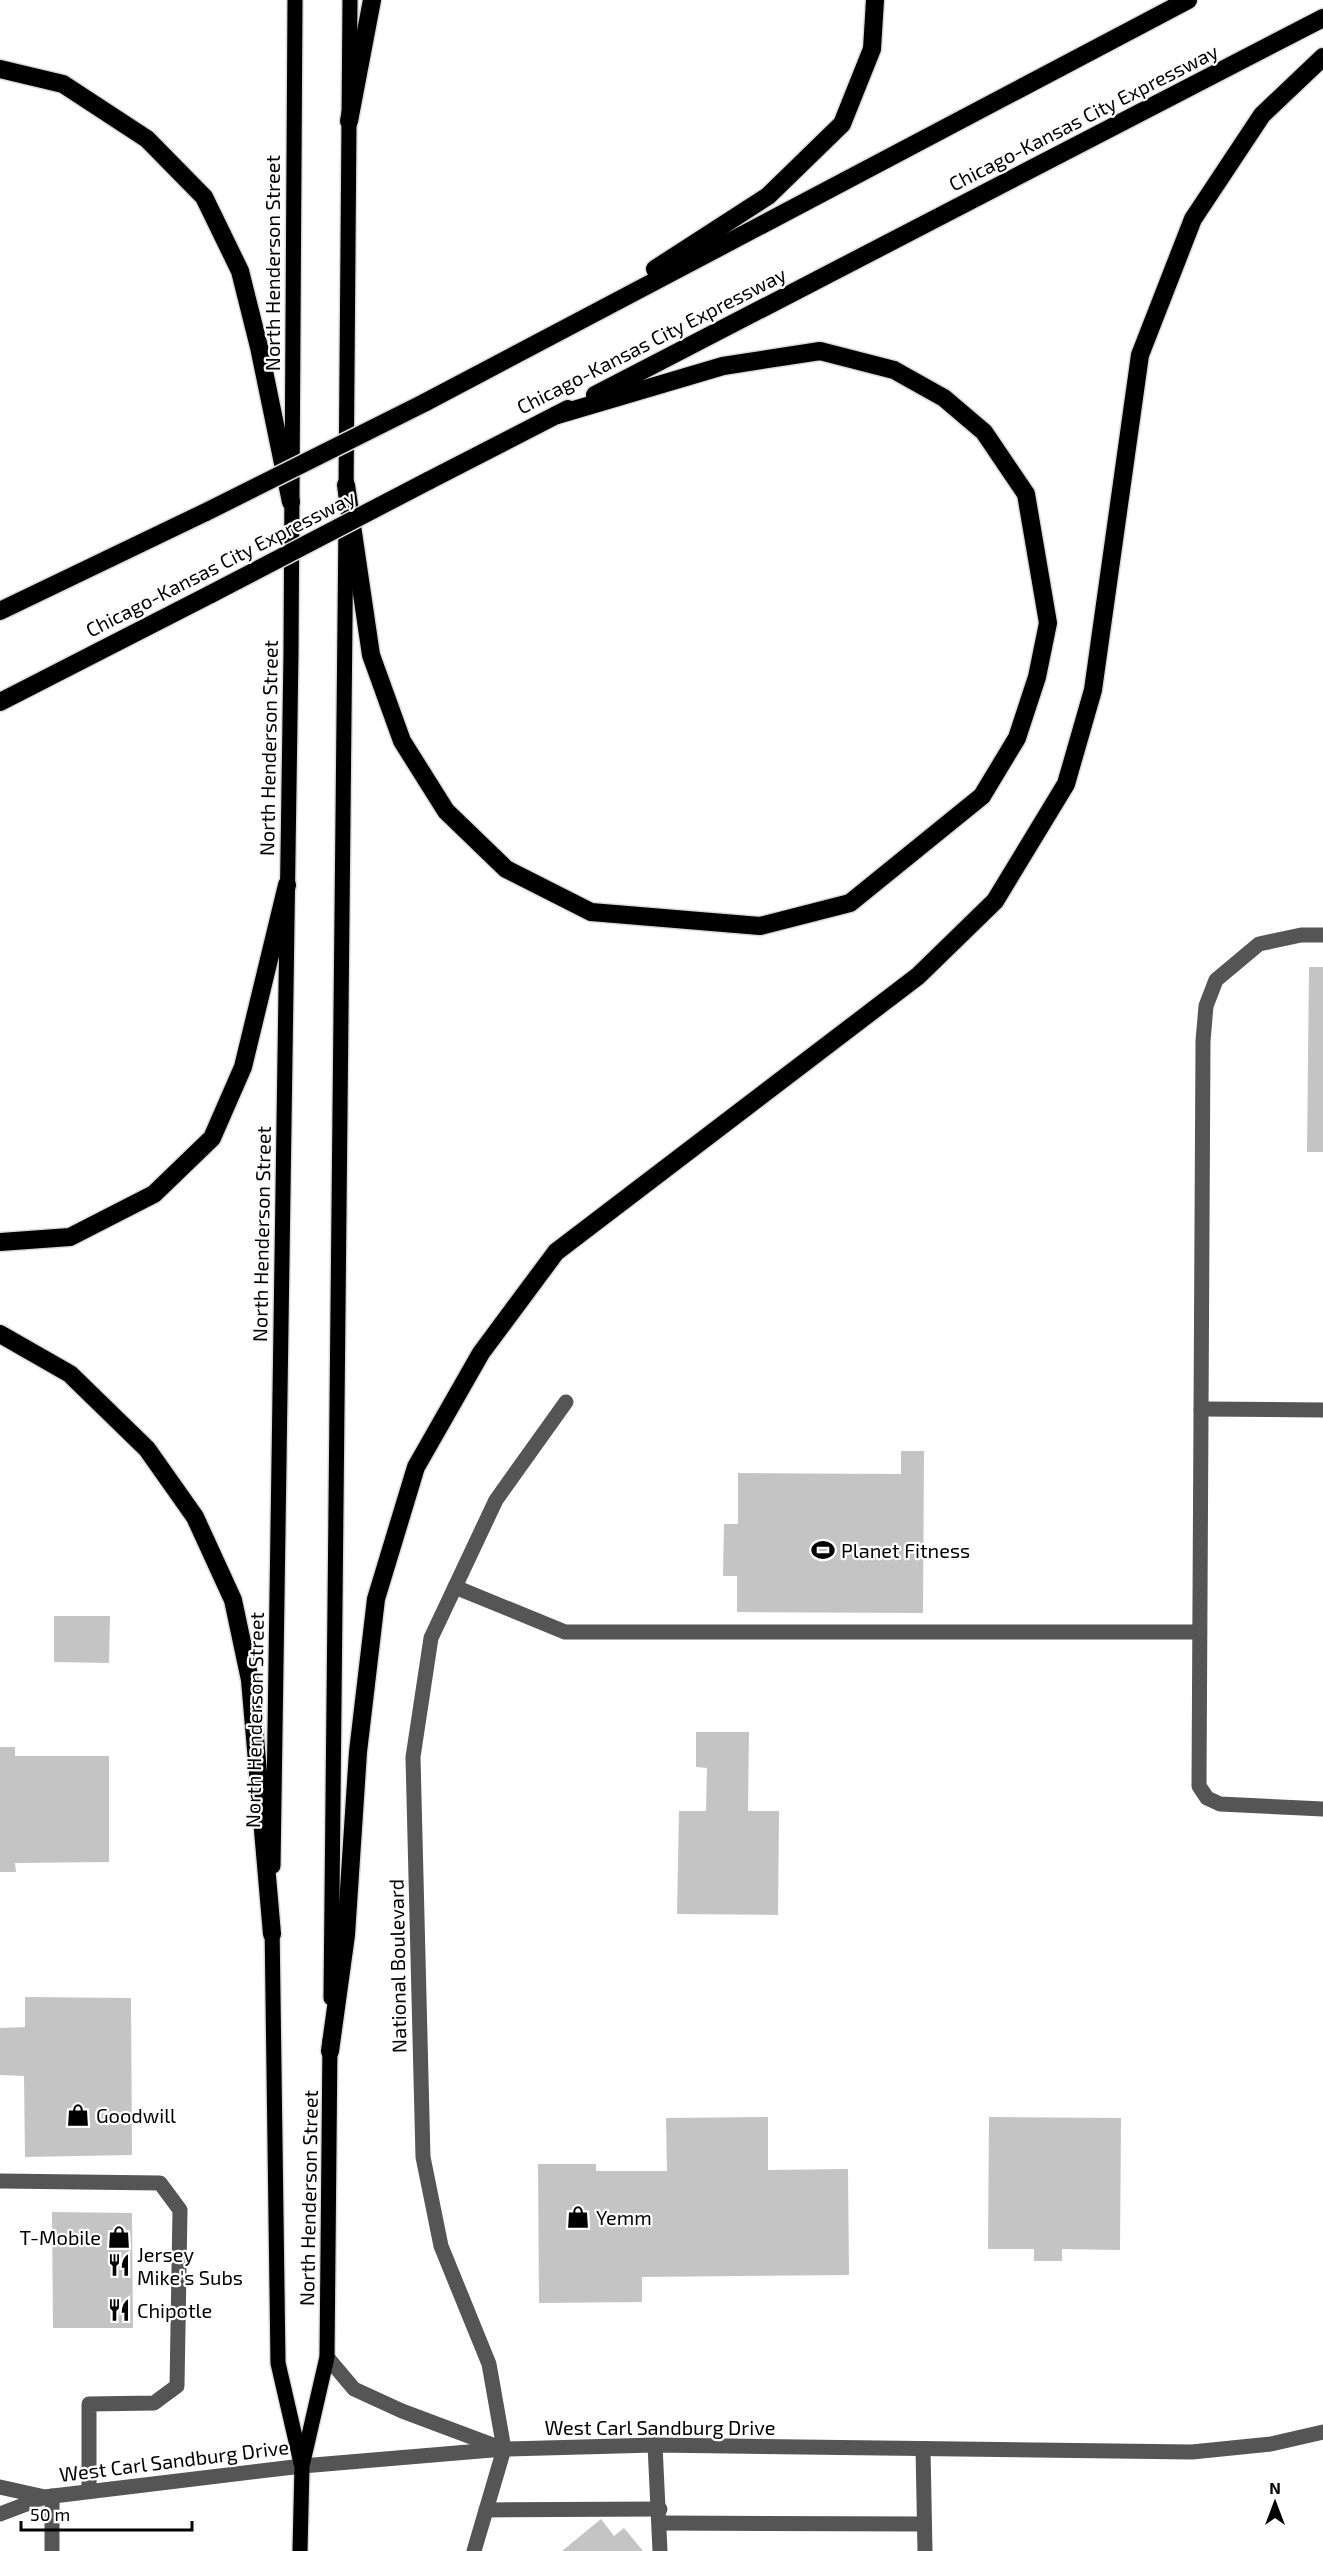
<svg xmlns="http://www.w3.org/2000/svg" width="1323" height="2551" font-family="'Exo 2',sans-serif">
  <rect width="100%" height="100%" fill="#fff"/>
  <!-- building -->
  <g fill="#c4c4c4">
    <polygon points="1309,967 1323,967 1323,1152 1307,1152"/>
    <polygon points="901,1451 924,1451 923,1613 737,1612 737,1576 723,1576 724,1524 738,1524 738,1473 901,1474"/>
    <polygon points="54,1616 110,1616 109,1663 54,1662"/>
    <polygon points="696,1732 749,1732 748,1811 779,1811 778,1915 677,1914 679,1811 706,1811 707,1768 696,1767"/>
    <polygon points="0,1747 15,1747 15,1756 109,1756 109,1862 15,1863 16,1872 0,1872"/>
    <polygon points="25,1997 131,1998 132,2155 25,2157 24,2076 0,2075 0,2028 25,2027"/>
    <polygon points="768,2117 768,2170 848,2169 849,2275 642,2277 642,2302 539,2303 538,2164 596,2164 596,2171 667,2171 666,2118"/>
    <polygon points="989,2117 1121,2118 1120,2250 1062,2249 1062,2261 1034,2261 1034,2249 988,2249"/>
    <polygon points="52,2212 132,2213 133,2328 53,2328"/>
    <polygon points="601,2519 614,2536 624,2528 643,2551 562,2551"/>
  </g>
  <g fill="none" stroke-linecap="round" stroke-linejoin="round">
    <!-- major casing -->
    <g stroke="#dbdbdb" stroke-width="18">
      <g id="major">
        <polyline points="346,495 350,0"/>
        <polyline points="273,1866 291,652 295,0"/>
        <polyline points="272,1923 278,2363 301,2463"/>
        <polyline points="331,1998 346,522"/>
        <polyline points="300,2551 302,2466 327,2357 330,2040"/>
      </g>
    </g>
    <!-- highway casing -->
    <g stroke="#dbdbdb" stroke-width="21">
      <g id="highway">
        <polyline points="0,69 63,84 147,139 204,197 240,271 259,347 291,502"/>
        <polyline points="349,121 372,0"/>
        <polyline points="655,269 768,196 842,124 872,49 875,0"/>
        <polyline points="595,395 1323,18"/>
        <polyline points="424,403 1188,0"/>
        <polyline points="428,481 568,409"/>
        <polyline points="346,485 371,655 402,741 446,811 506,869 591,912 760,926 850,903 982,796 1017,738 1037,677 1048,623 1026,494 984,432 944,398 894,370 820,351 723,366 557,415"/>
        <polyline points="0,611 206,512"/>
        <polyline points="0,702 211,594"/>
        <polyline points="0,1242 70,1237 154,1194 212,1138 243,1067 287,885"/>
        <polyline points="0,1334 70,1374 147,1449 195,1517 233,1600 250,1680 272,1934"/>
        <polyline points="330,2051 346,1935 358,1752 376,1599 416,1467 481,1353 556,1252 918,976 995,901 1066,784 1093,690 1140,355 1193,219 1262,115 1323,57"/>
      </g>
    </g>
    <!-- minor -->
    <g stroke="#555" stroke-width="15">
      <polyline points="1323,935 1301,935 1259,944 1216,980 1206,1006 1203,1041 1199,1786 1207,1798 1220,1804 1323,1809"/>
      <polyline points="1201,1409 1323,1410"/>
      <polyline points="455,1587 565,1632 1199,1632"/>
      <polyline points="0,2181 160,2183 180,2210 177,2386 154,2403 89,2404 89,2491"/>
      <polyline points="327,2357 354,2389 402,2411 498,2447"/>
      <polyline points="655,2445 660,2551"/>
      <polyline points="923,2449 925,2551"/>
      <polyline points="0,2487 45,2497 302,2466 504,2449 655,2445 1192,2452 1271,2444 1323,2432"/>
      <polyline points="52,2496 52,2551"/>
      <polyline points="486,2510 660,2509"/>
      <polyline points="0,2514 45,2497"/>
      <polyline points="660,2523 924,2524"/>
      <polyline points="474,2551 504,2449 489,2364 441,2246 423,2157 413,1757 431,1638 496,1500 566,1402"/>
    </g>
    <!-- major -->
    <use href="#major" stroke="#000" stroke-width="15"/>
    <!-- highway -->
    <use href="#highway" stroke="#000" stroke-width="18"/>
    <!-- highway-bridge casing -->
    <g stroke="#dbdbdb" stroke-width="21" stroke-linecap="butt">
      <g id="highway-bridge">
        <polyline points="206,512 424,403"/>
        <polyline points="211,594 428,481"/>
      </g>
    </g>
    <!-- highway-bridge -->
    <use href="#highway-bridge" stroke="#000" stroke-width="18"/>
  </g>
  <!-- icons -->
  <defs>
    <g id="stadium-bare" transform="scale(1.8)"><path d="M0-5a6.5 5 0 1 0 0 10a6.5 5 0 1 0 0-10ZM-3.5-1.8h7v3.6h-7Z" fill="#000" stroke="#fff" stroke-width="2.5" paint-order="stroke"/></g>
    <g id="shop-bare" transform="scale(1.8)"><path d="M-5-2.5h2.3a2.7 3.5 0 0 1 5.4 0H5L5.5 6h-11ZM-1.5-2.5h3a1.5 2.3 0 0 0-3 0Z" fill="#000" stroke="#fff" stroke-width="2.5" paint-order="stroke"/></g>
    <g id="restaurant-bare" transform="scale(1.8)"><path d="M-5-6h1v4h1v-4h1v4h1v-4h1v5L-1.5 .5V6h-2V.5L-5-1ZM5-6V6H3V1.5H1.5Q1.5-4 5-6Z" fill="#000" stroke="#fff" stroke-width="2.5" paint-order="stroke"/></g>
  </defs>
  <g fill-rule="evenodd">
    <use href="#stadium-bare" x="823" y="1550"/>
    <use href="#shop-bare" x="78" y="2115"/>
    <use href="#shop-bare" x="578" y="2217"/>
    <use href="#shop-bare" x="119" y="2237"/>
    <use href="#restaurant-bare" x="119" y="2265"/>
    <use href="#restaurant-bare" x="119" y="2310"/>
  </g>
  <g text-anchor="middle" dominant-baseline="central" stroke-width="4.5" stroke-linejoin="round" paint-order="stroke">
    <!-- street labels -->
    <g font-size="20" fill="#000" stroke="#fff">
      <text transform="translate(1083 117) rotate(-27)">Chicago-Kansas City Expressway</text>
      <text transform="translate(272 263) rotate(-90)">North Henderson Street</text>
      <text transform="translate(651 340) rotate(-27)">Chicago-Kansas City Expressway</text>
      <text transform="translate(220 563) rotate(-27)">Chicago-Kansas City Expressway</text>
      <text transform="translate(268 748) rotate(-89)">North Henderson Street</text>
      <text transform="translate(261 1234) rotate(-89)">North Henderson Street</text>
      <text transform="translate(254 1720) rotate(-89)">North Henderson Street</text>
      <text transform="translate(397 1966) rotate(-91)">National Boulevard</text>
      <text transform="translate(308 2198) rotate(-89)">North Henderson Street</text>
      <text x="660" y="2427">West Carl Sandburg Drive</text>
      <text transform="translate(174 2460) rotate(-7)">West Carl Sandburg Drive</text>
    </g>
    <!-- poi labels -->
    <g font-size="20" fill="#000" stroke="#fff" text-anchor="start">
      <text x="841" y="1550">Planet Fitness</text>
      <text x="96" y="2115">Goodwill</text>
      <text x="596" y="2217">Yemm</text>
      <text x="101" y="2237" text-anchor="end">T-Mobile</text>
      <text x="137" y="2254">Jersey<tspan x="137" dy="23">Mike's Subs</tspan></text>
      <text x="137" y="2310">Chipotle</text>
    </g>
  </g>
  <!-- north arrow -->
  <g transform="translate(1275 2503)" stroke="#ffffff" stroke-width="4.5" paint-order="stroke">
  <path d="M0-4.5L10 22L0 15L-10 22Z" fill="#000000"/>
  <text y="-9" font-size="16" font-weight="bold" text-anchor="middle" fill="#000000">N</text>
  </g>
  <!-- scale -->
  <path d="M21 2521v9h171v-9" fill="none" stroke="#000000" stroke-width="3"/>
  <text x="30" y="2521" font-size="18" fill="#000000" stroke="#ffffff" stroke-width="4.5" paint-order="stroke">50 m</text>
</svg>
